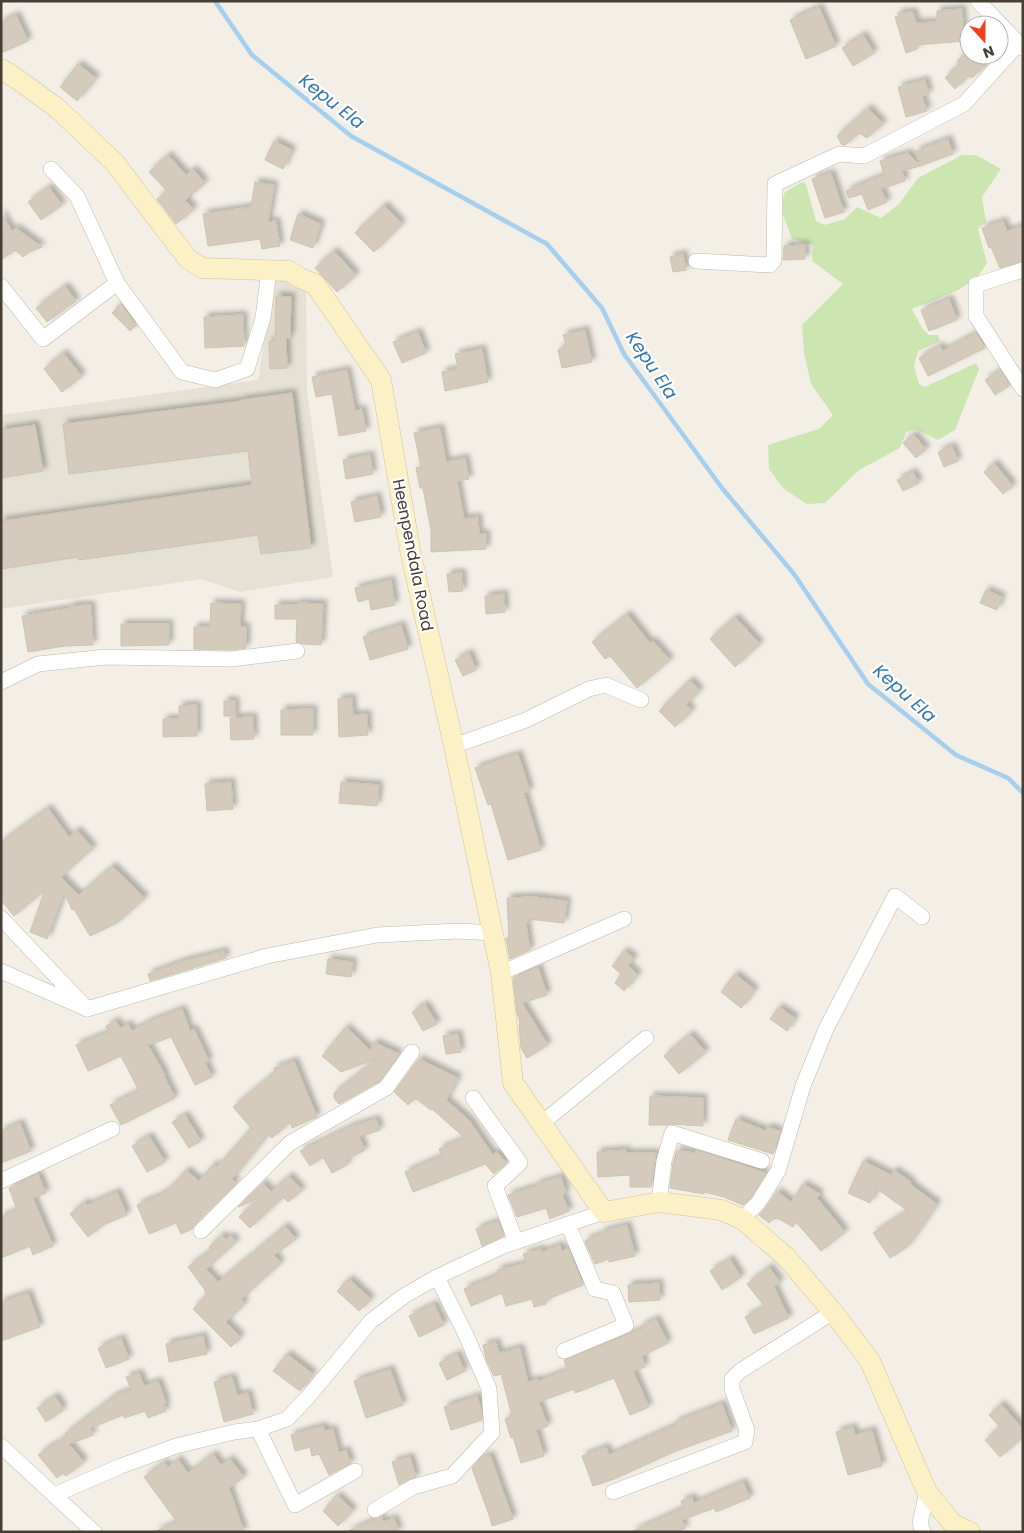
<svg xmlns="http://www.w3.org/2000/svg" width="1024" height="1533" font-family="Poppins,sans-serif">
  <defs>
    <filter id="shadow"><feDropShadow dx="4" dy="-4" stdDeviation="2.5" flood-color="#0004"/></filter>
  </defs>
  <rect width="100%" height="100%" fill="#f3efe7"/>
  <!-- residential -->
  <polygon fill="#e6e1d5" points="274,278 306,286 307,391 333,577 240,592 201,579 1,609 1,415 258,380"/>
  <!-- green -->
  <polygon fill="#cde5b1" points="962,155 976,155 1001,169 982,197 986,222 978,229 987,263 977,278 958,290 912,309 922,328 929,335 938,335 940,341 918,351 914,366 919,384 925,387 976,363 979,369 955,430 938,440 916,429 906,432 900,448 859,470 825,503 807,504 784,489 769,469 768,445 819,429 833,415 811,384 804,353 802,325 843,284 812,261 813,245 792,239 780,207 785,192 802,182 806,184 816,221 824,225 845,219 857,207 881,218 899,204 918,178"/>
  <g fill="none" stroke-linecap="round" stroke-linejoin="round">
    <!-- stream -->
    <polyline stroke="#a5cfed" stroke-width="4.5" points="215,1 252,55 351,136 547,244 602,308 624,354 722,488 794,574 868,684 956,755 1008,778 1023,793"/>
  </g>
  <!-- building -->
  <g fill="#d4cbbc" stroke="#cec3b0" filter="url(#shadow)">
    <polygon points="819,7 836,46 806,59 790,20"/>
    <polygon points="962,9 964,41 916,45 917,49 906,53 895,17 899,16 898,13 913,12 916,23 937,22 937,11"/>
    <polygon points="16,15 28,41 1,53 1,22"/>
    <polygon points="863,35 874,53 853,66 842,48"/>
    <polygon points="964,55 981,55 988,63 972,78 969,75 955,89 945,78 959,64 957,61"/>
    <polygon points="78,64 96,78 77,101 60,87"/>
    <polygon points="925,80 929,94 922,96 927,111 906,117 898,87"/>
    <polygon points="868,108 883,124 867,138 859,133 845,145 842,145 837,136"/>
    <polygon points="948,139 953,154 920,166 916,151"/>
    <polygon points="274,141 292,150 283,169 265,160"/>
    <polygon points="908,153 920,166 902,171 905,181 881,189 887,202 868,210 862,194 849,198 846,191 884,175 880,161"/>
    <polygon points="168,155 186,175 193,169 205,183 185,200 194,209 176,224 157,199 167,191 149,172"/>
    <polygon points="831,173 844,212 825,218 812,179"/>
    <polygon points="255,182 274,185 268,222 276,221 280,246 262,249 260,239 208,246 203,214 251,207"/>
    <polygon points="49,187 62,205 41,220 28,202"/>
    <polygon points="384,205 402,224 374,252 355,233"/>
    <polygon points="1,213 12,231 16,228 42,247 29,252 23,257 15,250 1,260"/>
    <polygon points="298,214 321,224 313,248 290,240"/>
    <polygon points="1003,221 1007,231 1023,226 1023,261 1000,268 991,247 989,248 982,228"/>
    <polygon points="805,245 805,259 783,260 784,246"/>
    <polygon points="334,251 356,275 337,292 315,268"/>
    <polygon points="683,254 686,270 673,272 670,257"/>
    <polygon points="65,286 76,301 47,322 36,308"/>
    <polygon points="276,296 291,297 290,338 286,338 287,368 270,369 269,341 275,341"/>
    <polygon points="949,299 957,320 929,331 921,310"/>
    <polygon points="121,304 136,325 130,331 112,313"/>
    <polygon points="243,315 244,346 205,348 204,317"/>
    <polygon points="585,330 592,362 562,368 558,350 566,345 563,335"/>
    <polygon points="418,332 426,353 402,363 393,342"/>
    <polygon points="976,333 985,348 928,376 919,358 940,346 943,351"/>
    <polygon points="482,349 488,382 445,391 442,372 458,369 455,354"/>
    <polygon points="63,353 82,376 62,392 44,369"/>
    <polygon points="347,370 355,411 362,409 366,431 339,436 332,394 316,397 312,377"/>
    <polygon points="1000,370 1010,385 995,395 985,380"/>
    <polygon points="292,393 311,548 261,554 258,535 78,560 78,557 1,569 1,521 252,485 248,451 69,474 63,424 241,401 241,400"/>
    <polygon points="35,425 43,471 1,478 1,430"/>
    <polygon points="440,428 446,462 465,458 469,479 457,481 464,519 478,517 479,534 486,534 486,549 431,552 431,530 423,488 420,488 416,468 421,467 414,433"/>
    <polygon points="913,434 926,449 916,458 903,443"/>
    <polygon points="952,446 958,461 944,467 938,452"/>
    <polygon points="370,455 373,474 346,479 343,460"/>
    <polygon points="994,463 1013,486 1003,494 984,472"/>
    <polygon points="913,472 919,483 903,491 897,480"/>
    <polygon points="377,496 381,517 355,522 351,502"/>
    <polygon points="462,573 463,591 449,592 447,574"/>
    <polygon points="391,580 395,605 371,610 369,599 358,602 355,588"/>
    <polygon points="986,590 1002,597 997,610 980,603"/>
    <polygon points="504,594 505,612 486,614 485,596"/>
    <polygon points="211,603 241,604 240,627 246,627 246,648 232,650 194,649 194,627 210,627"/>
    <polygon points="298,603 323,604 321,645 303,644 296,642 297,619 275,619 275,605 298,605"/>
    <polygon points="91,605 93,645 65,646 28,652 22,616 71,608 70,606"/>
    <polygon points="627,614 650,643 653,641 670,660 637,688 610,656 605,659 592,642"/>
    <polygon points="735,617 760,644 735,667 710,639"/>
    <polygon points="121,624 169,624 169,645 121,646"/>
    <polygon points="401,625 408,649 370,660 363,637"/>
    <polygon points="469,653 476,670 463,676 455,660"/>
    <polygon points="690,680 700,691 686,704 692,711 675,727 659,711"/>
    <polygon points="352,698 353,715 367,714 368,735 339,737 338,699"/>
    <rect x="224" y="701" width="11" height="15"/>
    <polygon points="197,705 197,736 163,737 163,719 179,719 179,706"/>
    <polygon points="313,709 313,735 281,735 281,710"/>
    <polygon points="253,717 254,739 231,740 230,718"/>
    <polygon points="518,754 530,791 524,793 541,850 508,860 491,804 488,805 475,768"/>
    <polygon points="231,782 233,809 207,811 205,784"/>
    <polygon points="341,782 379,785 377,806 339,803"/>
    <polygon points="48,808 69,837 77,830 93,848 61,877 79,895 112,866 145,898 117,923 90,936 74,909 72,910 64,892 47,939 30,932 45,890 14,916 1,900 1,842"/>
    <polygon points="534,897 567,901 564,923 528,919 529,923 526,923 530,950 510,959 506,938 509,938 507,898"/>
    <polygon points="224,951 226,958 150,981 148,974 184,961"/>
    <polygon points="624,951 634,958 628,966 638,975 624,991 615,983 621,974 612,966"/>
    <polygon points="328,959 353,962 351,977 326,974"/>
    <polygon points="538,967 547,995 522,1003 548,1045 527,1058 521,1048 519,1024 520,1023 517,1013 513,978"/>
    <polygon points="735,974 755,990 741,1008 721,992"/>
    <polygon points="425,1004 437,1024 423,1031 412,1012"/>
    <polygon points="779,1007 795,1018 787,1031 770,1019"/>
    <polygon points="182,1009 190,1031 194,1029 209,1061 205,1063 212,1077 195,1085 171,1037 148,1045 165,1075 164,1076 175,1098 121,1125 110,1105 139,1091 121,1056 88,1071 76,1045 109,1032 106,1026 116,1021 120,1028 128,1024 132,1031 148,1022"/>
    <polygon points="346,1027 370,1050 374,1042 399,1054 380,1081 339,1104 334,1098 334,1093 378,1058 341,1072 322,1056"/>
    <polygon points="458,1034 461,1052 446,1054 443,1036"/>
    <polygon points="690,1034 706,1052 679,1074 664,1056"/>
    <polygon points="419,1059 458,1078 446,1100 469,1120 493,1155 497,1152 506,1163 494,1174 485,1164 413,1192 405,1172 442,1156 439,1149 465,1138 432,1109 431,1110 415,1098 408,1105 394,1092"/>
    <polygon points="294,1061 317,1117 292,1128 290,1122 272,1138 268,1134 232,1179 236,1183 194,1224 192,1229 181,1234 176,1223 149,1234 137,1205 159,1196 171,1187 186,1170 199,1181 214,1164 217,1167 251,1128 233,1107 275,1072 274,1068"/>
    <polygon points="650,1096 703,1098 703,1126 670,1124 667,1125 649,1125"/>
    <polygon points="185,1115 201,1141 189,1148 172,1122"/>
    <polygon points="376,1119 380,1130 359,1137 365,1150 346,1160 348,1164 332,1173 323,1157 310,1166 300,1151 350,1127"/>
    <polygon points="736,1119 766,1131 767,1127 780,1131 773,1154 728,1140"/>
    <polygon points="20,1123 31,1151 1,1163 1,1131"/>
    <polygon points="149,1136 165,1162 147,1172 132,1146"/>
    <polygon points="626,1150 626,1153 656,1153 651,1187 630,1187 630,1175 598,1177 597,1152"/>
    <polygon points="677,1150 695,1153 696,1150 766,1173 751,1197 743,1205 724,1197 705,1192 704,1194 670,1188 673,1163"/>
    <polygon points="863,1161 891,1175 894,1170 911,1182 910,1184 937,1204 907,1247 890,1258 873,1233 908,1211 877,1189 870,1203 848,1193"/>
    <polygon points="38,1174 46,1193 33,1198 53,1246 33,1255 30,1246 1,1258 1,1217 17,1210 9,1188"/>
    <polygon points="289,1176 302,1190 288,1202 283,1197 250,1228 239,1217 259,1198 238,1207 263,1183 271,1192"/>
    <polygon points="561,1177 566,1193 562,1194 569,1211 550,1219 546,1208 517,1217 508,1195 537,1186 536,1184"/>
    <polygon points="803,1184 820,1194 817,1198 845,1232 821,1251 796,1222 793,1227 777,1218 776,1219 774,1218 769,1223 759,1215 766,1208 777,1191 791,1202"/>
    <polygon points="117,1192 127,1215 103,1225 88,1237 70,1214 85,1202 87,1205"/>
    <polygon points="498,1221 504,1236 482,1246 476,1229"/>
    <polygon points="627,1225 635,1256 609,1262 609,1259 595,1264 585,1242 586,1240 602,1234 601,1232"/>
    <polygon points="285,1226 296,1239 274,1255 281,1263 241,1299 245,1303 226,1322 241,1337 231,1347 193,1309 207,1294 204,1291 205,1290 188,1267 211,1250 209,1247 222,1235 226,1239 231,1236 236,1242 206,1269 218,1282"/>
    <polygon points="560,1245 562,1251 568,1248 583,1285 545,1300 546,1304 534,1307 532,1299 506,1306 502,1293 471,1306 464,1289 498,1275 497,1270 526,1263 523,1254 541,1249 542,1252"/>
    <polygon points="730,1259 741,1277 722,1290 710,1271"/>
    <polygon points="769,1267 780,1282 774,1287 789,1318 754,1334 745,1317 765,1307 747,1284"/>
    <polygon points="349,1279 371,1299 359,1311 337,1291"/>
    <polygon points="659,1283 660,1300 629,1302 628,1285"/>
    <polygon points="28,1293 40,1327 1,1341 1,1302"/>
    <polygon points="434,1304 444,1325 419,1337 409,1316"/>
    <polygon points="656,1319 668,1343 642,1356 645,1367 633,1371 649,1407 630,1415 614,1378 575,1393 574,1389 544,1400 539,1403 548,1426 536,1430 544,1456 521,1463 513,1437 511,1438 505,1419 512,1416 501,1374 494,1376 486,1359 483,1345 496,1342 499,1353 520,1348 528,1382 538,1379 539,1381 567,1370 564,1360 642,1329 641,1326"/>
    <polygon points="203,1336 207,1354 169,1362 166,1344"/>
    <polygon points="121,1338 129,1359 106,1368 98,1348"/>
    <polygon points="287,1354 313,1374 300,1391 273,1371"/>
    <polygon points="457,1354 465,1371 447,1380 439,1363"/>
    <polygon points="390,1369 403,1405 366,1418 354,1381"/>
    <polygon points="139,1373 144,1386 158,1381 166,1403 164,1404 166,1411 148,1418 145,1411 124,1418 123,1415 90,1428 93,1435 69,1444 84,1462 66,1476 63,1473 57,1478 38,1455 52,1445 53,1446 66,1436 65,1434 114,1396 131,1390 126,1377"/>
    <polygon points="232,1377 237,1395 248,1393 253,1414 224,1422 214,1382"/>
    <polygon points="55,1396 62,1407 62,1411 46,1422 37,1408"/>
    <polygon points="477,1396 481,1408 482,1420 451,1430 444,1407"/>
    <polygon points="722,1404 732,1431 676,1451 614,1479 593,1486 582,1456 606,1447 609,1455 676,1425 675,1422"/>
    <polygon points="1001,1404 1023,1429 1023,1437 1000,1457 985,1440 1000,1427 989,1415"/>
    <polygon points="323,1426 325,1431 333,1429 339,1453 346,1450 351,1463 329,1475 319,1454 312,1456 310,1447 295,1451 291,1435"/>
    <polygon points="853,1427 855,1435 872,1430 882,1466 848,1475 836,1432"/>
    <polygon points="213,1454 221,1465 230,1459 244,1477 229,1488 244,1532 154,1532 177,1522 144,1477 164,1462 168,1467 178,1459 188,1473"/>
    <polygon points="490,1455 513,1519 492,1526 489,1515 472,1468 481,1458"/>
    <polygon points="410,1457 416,1477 399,1485 392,1462"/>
    <polygon points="743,1482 750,1498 716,1512 714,1508 682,1520 685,1528 677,1532 631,1532 684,1508 681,1501 692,1497 694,1503"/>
    <polygon points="337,1495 353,1510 338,1526 323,1511"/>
    <polygon points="382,1517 383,1522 394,1518 399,1532 346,1532"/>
  </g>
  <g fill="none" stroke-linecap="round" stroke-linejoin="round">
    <!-- street casing -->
    <g stroke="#beb7a9" stroke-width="16">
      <g id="street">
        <polyline points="978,1 1023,48"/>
        <polyline points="51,169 77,196 117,283 182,372 215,380 247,369 263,318 269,270"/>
        <polyline points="696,261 770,265 774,260 775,184 839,154 864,156 964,104 1018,44"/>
        <polyline points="1023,270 976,285 976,316 1023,389"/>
        <polyline points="1,286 43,339 117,283"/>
        <polyline points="1,682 38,664 106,657 232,659 297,651"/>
        <polyline points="454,746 526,720 589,689 606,685 641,700"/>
        <polyline points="1,918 87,1009 1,971"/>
        <polyline points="501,973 624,919"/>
        <polyline points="87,1009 267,956 377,935 459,931 493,933"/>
        <polyline points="473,1098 520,1163 495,1186 516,1242"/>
        <polyline points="542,1123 646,1038"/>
        <polyline points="1,1181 112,1129"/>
        <polyline points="659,1202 664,1161 672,1133 762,1161"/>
        <polyline points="742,1219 758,1203 778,1171 803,1086 826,1029 895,896 922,917"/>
        <polyline points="201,1231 290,1143 386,1088 412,1052"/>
        <polyline points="564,1351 626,1325 613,1293 595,1289 568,1224"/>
        <polyline points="258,1429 295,1505 355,1471"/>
        <polyline points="1,1446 54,1495 121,1466 176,1446 234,1432 258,1429 287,1419 308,1397 371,1321 404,1296 437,1277 503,1246 604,1212"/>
        <polyline points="613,1492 745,1442 747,1430 732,1389 732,1379 740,1371 833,1312"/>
        <polyline points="54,1495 94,1532"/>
        <polyline points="375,1510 413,1487 452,1476 492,1433 489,1389 466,1335 437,1277"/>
        <polyline points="923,1532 920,1523 927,1492"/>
      </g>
    </g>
    <!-- secondary casing -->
    <g stroke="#d1c398" stroke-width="21">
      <polyline id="secondary" points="1,69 17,79 57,108 114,162 188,259 202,268 289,271 300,278 315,284 381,380 411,555 454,746 501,973 513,1083 604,1212 659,1202 721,1210 742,1219 786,1257 833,1312 870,1361 927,1492 953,1524 970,1532"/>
    </g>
    <!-- street -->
    <use href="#street" stroke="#fff" stroke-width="15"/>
    <!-- secondary -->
    <use href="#secondary" stroke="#fcf0c7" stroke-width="20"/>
  </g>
  <g text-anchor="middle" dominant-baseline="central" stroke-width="4.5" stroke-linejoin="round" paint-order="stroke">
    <!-- street labels -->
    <g font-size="16" fill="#453f36" stroke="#fff">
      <text transform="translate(413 555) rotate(79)">Heenpendala Road</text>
    </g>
    <!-- water labels -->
    <g font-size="18" font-style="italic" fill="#3378ad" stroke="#fff">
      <text transform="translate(332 101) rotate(38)">Kepu Ela</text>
      <text transform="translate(652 365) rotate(56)">Kepu Ela</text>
      <text transform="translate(905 693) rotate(42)">Kepu Ela</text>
    </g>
  </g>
  <!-- border -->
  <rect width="1024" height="1533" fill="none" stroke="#453f36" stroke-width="5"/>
  <!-- north arrow -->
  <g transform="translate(984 40) rotate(159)"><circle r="24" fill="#ffffff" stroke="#b5b2af"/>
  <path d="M0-4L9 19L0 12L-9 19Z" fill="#f2401f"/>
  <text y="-8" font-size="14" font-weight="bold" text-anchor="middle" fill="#453f36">N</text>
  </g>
</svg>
